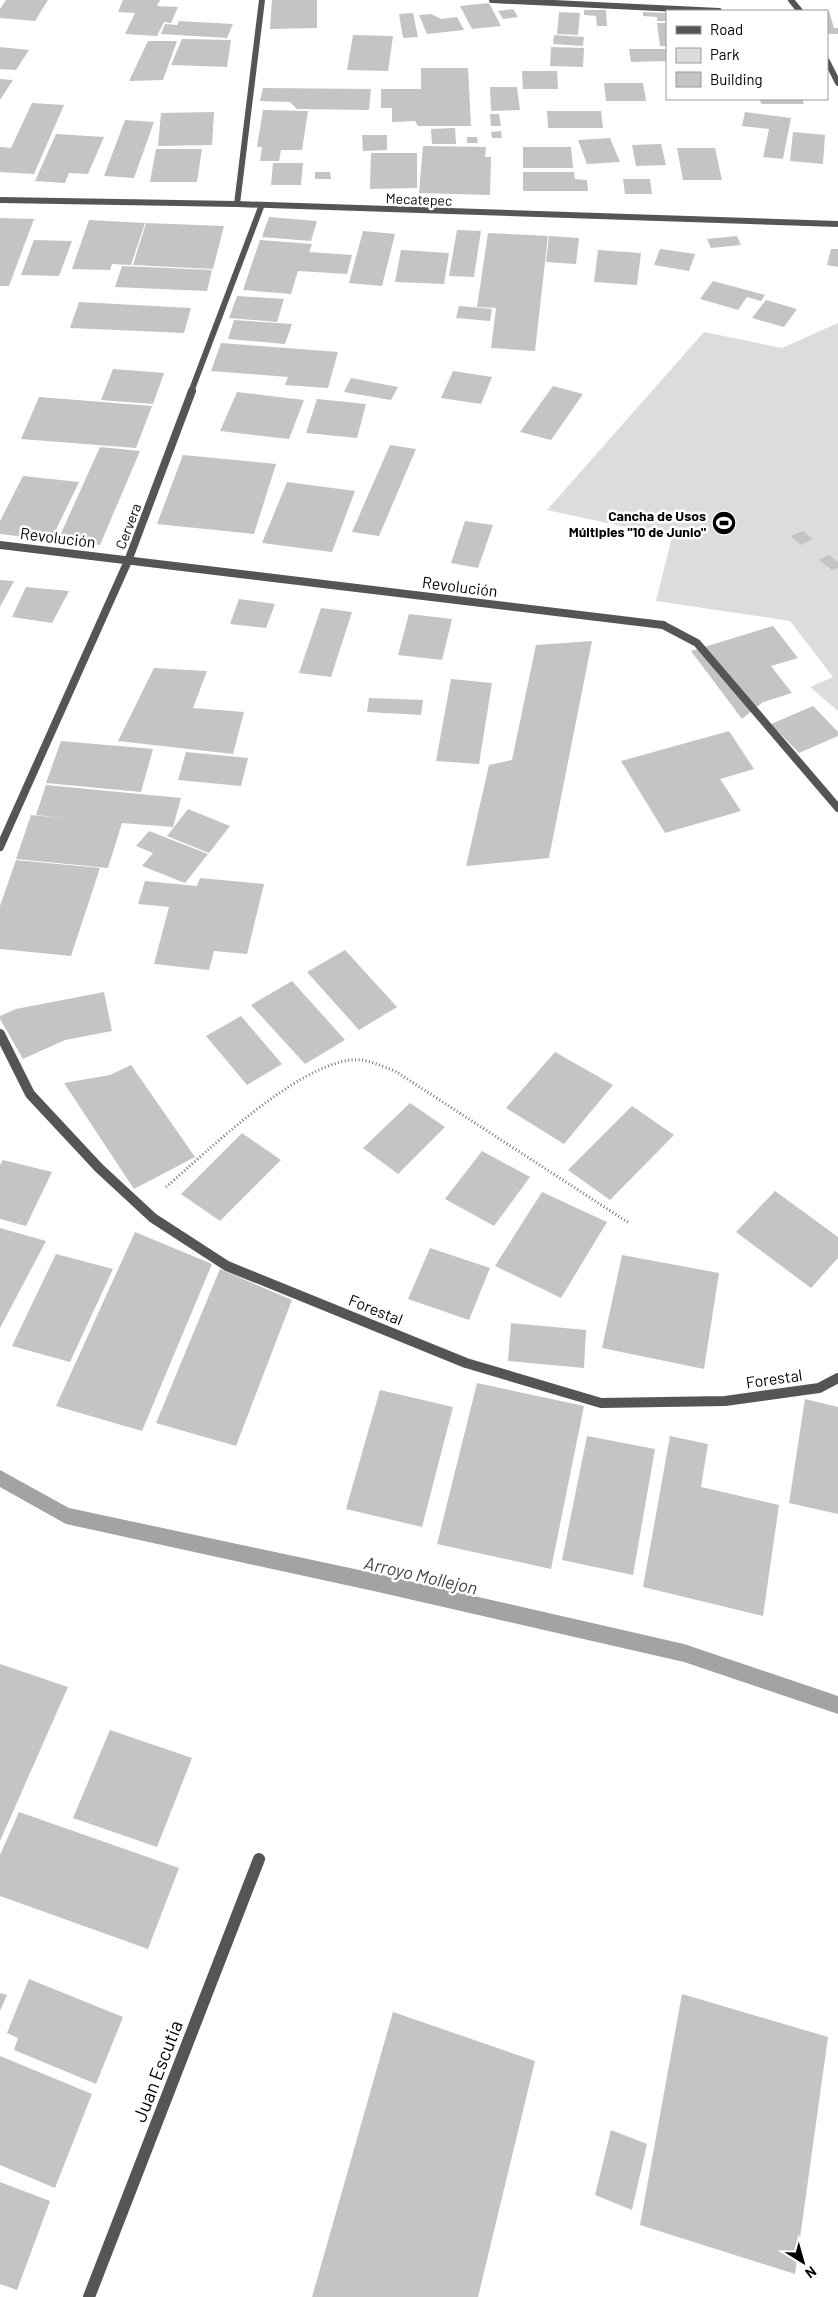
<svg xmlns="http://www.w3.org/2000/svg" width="838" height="2297" font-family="Barlow,sans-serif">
  <rect width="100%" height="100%" fill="#fff"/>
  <!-- green -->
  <polygon fill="#dcdcdc" points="838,323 838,711 810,687 833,677 790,621 656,601 672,537 547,510 704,332 782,348"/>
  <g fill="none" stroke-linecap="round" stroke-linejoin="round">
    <!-- stream -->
    <polygon fill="#a3a3a3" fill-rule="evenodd" points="0,1470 69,1508 378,1574 684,1644 838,1696 838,1714 684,1662 378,1592 66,1524 0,1487"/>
  </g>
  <!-- building -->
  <g fill="#c4c4c4">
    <polygon points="6,0 48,0 35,21 0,18 0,9"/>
    <polygon points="123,0 160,0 157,6 178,7 171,23 164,22 157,36 125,34 135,13 118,12"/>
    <polygon points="272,0 317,0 317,28 270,29"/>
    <polygon points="489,3 501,26 472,29 460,6"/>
    <polygon points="513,9 518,17 503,19 498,11"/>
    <polygon points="584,10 606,10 607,26 597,26 596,16 584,15"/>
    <polygon points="827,11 829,11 834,28 838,28 838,34 827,34"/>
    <polygon points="559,12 580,13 578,35 557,34"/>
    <polygon points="643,12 667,13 666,21 657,21 657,17 643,16"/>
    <polygon points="413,13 418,37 403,38 399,14"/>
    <polygon points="431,14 441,19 457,17 464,30 427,34 419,15"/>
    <polygon points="179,21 233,24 227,38 161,34 165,24 177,25"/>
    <polygon points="657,23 667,23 667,46 660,46"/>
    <polygon points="353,35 393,36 388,71 347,70"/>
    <polygon points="554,35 584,37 583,46 553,44"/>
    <polygon points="182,39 231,40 227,67 171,65"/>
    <polygon points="148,41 177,41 163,80 129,81"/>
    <polygon points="0,47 29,50 16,70 0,69"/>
    <polygon points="551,47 584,48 583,67 550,66"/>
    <polygon points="629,49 667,49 667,61 631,62"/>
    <polygon points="421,68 468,68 471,126 418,126 415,121 392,122 392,108 381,108 381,89 421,89"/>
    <polygon points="522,71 557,71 558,89 523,89"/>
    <polygon points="0,79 13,80 0,100"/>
    <polygon points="604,83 643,83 646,101 606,101"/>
    <polygon points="490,87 517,87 520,110 491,111"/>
    <polygon points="263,88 371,89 369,110 297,109 290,102 260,101"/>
    <polygon points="760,99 802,99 804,104 761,104"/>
    <polygon points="32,103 64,105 34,174 0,172 0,147 11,148"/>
    <polygon points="263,110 308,111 302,150 281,150 279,161 260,161 262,147 257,147"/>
    <polygon points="547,111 601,111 603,128 548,128"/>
    <polygon points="214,112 212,145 158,146 161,113"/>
    <polygon points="745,112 791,118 783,159 763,157 769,129 742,126"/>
    <polygon points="490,114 499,114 501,126 491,126"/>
    <polygon points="125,120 154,122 134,178 104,176"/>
    <polygon points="455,128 456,144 432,144 431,129"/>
    <polygon points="501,131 502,138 492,138 491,132"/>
    <polygon points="793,132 825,135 823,164 790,161"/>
    <polygon points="56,134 104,137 88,174 69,173 65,183 35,181"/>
    <polygon points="362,135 387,135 387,150 363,151"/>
    <polygon points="467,137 477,137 478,143 467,143"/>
    <polygon points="610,138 620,162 587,164 578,140"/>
    <polygon points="661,144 666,165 636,166 632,145"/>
    <polygon points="423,146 486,147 485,157 491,157 490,195 419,193"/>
    <polygon points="523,147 571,147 573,168 523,168"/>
    <polygon points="677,148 715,148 722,180 683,180"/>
    <polygon points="156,149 202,149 197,182 150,182"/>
    <polygon points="371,153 417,153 417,188 370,189"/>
    <polygon points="273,163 303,163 301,185 271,185"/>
    <polygon points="315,172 330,172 331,179 315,179"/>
    <polygon points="523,172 574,172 575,179 587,180 588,191 523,191"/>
    <polygon points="623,179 650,179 652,194 625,194"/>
    <polygon points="269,217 317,221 311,241 262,237"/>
    <polygon points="0,218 34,219 9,286 0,286"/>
    <polygon points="89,220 145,223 131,265 112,264 110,270 72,269"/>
    <polygon points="146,223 224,226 213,269 133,265"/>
    <polygon points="457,230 481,231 474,277 449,276"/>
    <polygon points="363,231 395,234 382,286 349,283"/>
    <polygon points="488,233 548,236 535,351 491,348 496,308 477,307"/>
    <polygon points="549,236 579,238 576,264 546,262"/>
    <polygon points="737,236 741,245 711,248 707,239"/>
    <polygon points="34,240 72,241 59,276 21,275"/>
    <polygon points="260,240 312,244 309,252 352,255 347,274 298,271 291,294 243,290"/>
    <polygon points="660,249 695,254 689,271 654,265"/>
    <polygon points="831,249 838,249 838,267 827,265"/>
    <polygon points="401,250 449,253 444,284 395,282"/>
    <polygon points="598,250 641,253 637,285 594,282"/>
    <polygon points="122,266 212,270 207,291 115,287"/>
    <polygon points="713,281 765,295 761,301 747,297 738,310 700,299"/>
    <polygon points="237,296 284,299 277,322 229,318"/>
    <polygon points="766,300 797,309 784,327 752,318"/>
    <polygon points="79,302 191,308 184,333 70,328"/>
    <polygon points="459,306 492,309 490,321 456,318"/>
    <polygon points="234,320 292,324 285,344 228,339"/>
    <polygon points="221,343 338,352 328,388 285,385 288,377 211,371"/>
    <polygon points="113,369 164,373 153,404 101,400"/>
    <polygon points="453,371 492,377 481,404 441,398"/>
    <polygon points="351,378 398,387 391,400 344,392"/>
    <polygon points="553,386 583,394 551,440 520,432"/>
    <polygon points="237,392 304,400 289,439 220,431"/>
    <polygon points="39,397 152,406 136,448 21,439"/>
    <polygon points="317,399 366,404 357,438 306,433"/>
    <polygon points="390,445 416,449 379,536 352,532"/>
    <polygon points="100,447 140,451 100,545 58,540"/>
    <polygon points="183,455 276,464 254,534 157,524"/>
    <polygon points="23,476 79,482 51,540 0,534 0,521"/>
    <polygon points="287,482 355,491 332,552 262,543"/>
    <polygon points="465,521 493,525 478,568 451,563"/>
    <polygon points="803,531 813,539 801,545 791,536"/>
    <polygon points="829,555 838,562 838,568 832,570 819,560"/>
    <polygon points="0,580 14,581 0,607"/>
    <polygon points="26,587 69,591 52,623 12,617"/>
    <polygon points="239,599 275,604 266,628 230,624"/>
    <polygon points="321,608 352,612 331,677 299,673"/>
    <polygon points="409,614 452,619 442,660 398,655"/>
    <polygon points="773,626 798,658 771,666 792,693 763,702 742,719 691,651"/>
    <polygon points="592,641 549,858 466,866 489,765 512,760 536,645"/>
    <polygon points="154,668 207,671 193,708 244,712 233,754 118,741"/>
    <polygon points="451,679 492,683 479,764 436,761"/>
    <polygon points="369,698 423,700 421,715 367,712"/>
    <polygon points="813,706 838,732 838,736 799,753 771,724"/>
    <polygon points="729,731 754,769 720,779 741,811 665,833 621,761"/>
    <polygon points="61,741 153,749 141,792 46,783"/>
    <polygon points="186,752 248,758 241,786 178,780"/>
    <polygon points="46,785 181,798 173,827 122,823 108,868 16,859 31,815 71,819 36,815"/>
    <polygon points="188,809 230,826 209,853 167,836"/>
    <polygon points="149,831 208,854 185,883 142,866 153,853 136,846"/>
    <polygon points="16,860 100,868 71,956 0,949 0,906"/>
    <polygon points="200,878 264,884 247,954 214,951 209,970 154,964 169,907 138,904 145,881 197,886"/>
    <polygon points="345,950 397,1007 359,1030 307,972"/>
    <polygon points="292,981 345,1040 305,1064 251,1005"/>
    <polygon points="104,992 112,1031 65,1040 23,1059 0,1019 0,1016 16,1009"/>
    <polygon points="241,1016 282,1064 247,1085 206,1036"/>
    <polygon points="555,1052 613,1085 564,1144 506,1108"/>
    <polygon points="131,1065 195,1157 134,1189 64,1083 110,1075"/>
    <polygon points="410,1103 445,1127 398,1174 363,1148"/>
    <polygon points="632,1106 674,1135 610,1200 568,1170"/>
    <polygon points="242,1133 281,1160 220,1221 181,1194"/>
    <polygon points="482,1151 530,1177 494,1226 445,1199"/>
    <polygon points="3,1160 52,1172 26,1226 0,1219 0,1165"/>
    <polygon points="775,1191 838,1237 838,1258 811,1288 736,1232"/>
    <polygon points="542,1192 607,1222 561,1298 495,1266"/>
    <polygon points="0,1228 46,1241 0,1328"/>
    <polygon points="135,1232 212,1264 142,1431 56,1406"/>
    <polygon points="430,1248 490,1268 469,1320 408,1299"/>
    <polygon points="56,1254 113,1269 70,1362 12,1346"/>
    <polygon points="622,1255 719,1273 704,1369 602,1348"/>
    <polygon points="220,1269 292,1300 236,1446 156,1423"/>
    <polygon points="511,1323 586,1330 584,1368 508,1361"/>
    <polygon points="477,1383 584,1406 551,1569 437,1544"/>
    <polygon points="380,1390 453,1407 422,1527 346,1509"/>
    <polygon points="805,1399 838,1407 838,1514 789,1503"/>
    <polygon points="587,1436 655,1449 633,1575 562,1560"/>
    <polygon points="670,1436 708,1444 701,1487 779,1505 763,1616 643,1587"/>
    <polygon points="0,1664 68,1687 0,1841"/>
    <polygon points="110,1730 192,1758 157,1847 73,1818"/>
    <polygon points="19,1812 179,1868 148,1949 0,1896 0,1855"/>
    <polygon points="29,1979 123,2017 96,2084 14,2050 18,2038 7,2033"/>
    <polygon points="0,1993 7,1995 0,2011"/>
    <polygon points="682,1994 828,2037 795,2274 640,2225"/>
    <polygon points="393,2012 535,2061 478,2297 312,2297"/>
    <polygon points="0,2056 92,2094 55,2188 0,2165"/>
    <polygon points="611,2130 647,2144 632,2210 595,2195"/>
    <polygon points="0,2182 50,2201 17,2290 0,2284"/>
  </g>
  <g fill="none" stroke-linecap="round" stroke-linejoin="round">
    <!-- path -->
    <path stroke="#777" stroke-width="3" stroke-dasharray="1 2.5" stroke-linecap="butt" d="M166 1187C210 1149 294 1067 351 1060 366 1058 381 1066 395 1071L629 1223"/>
    <!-- service -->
    <polyline stroke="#555" stroke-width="8" points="663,625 697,643 838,808"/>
    <!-- minor-far3 -->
    <g stroke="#555" stroke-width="6">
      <polyline points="492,0 719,11"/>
      <polyline points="791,0 800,11"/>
      <polyline points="827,61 838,83"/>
      <polyline points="0,200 237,204 838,224"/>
      <polyline points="237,204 262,0"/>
      <polyline points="191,392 261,207"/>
    </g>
    <!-- minor-far2 -->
    <g stroke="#555" stroke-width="8">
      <polyline points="0,545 663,625"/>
      <polyline points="0,847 128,561 192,391"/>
    </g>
    <!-- minor-far1 -->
    <polyline stroke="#555" stroke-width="10" points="0,1034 30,1094 99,1168 153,1218 227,1266 466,1363 601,1403 725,1401 819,1388 838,1378"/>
    <!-- minor -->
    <polyline stroke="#555" stroke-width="12" points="89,2297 259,1859"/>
  </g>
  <!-- icons -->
  <defs>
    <g id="stadium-disc" transform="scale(1.25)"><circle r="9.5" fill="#000" stroke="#fff"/><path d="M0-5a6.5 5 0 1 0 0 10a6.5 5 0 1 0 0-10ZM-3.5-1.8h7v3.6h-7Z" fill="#fff"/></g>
  </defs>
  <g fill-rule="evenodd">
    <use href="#stadium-disc" x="724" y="523"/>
  </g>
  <g text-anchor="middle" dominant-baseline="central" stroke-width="5" stroke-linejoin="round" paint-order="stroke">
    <!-- far-street labels -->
    <g font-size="14" fill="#000" stroke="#fff">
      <text transform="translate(419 199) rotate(2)">Mecatepec</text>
      <text transform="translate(128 526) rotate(-69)">Cervera</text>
    </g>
    <!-- far-poi labels -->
    <g font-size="14" font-weight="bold" fill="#000" stroke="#fff" text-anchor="end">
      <text x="706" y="515">Cancha de Usos<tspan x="706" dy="16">Múltiples "10 de Junio"</tspan></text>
    </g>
    <!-- street labels -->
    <g font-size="16" fill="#000" stroke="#fff">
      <text transform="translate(58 537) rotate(7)">Revolución</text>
      <text transform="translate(460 586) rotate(7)">Revolución</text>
      <text transform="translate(376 1309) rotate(22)">Forestal</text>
      <text transform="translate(774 1378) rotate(-8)">Forestal</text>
    </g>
    <!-- water labels -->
    <g font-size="18" font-style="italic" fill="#444" stroke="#fff">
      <text transform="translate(421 1575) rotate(13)">Arroyo Mollejon</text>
    </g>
    <!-- near-street labels -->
    <g font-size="19" fill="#000" stroke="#fff">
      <text transform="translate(157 2071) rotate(-69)">Juan Escutia</text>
    </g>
  </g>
  <!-- legend -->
  <rect x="666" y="10" width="162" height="90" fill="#ffffff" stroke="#999999"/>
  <rect x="676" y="26" width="25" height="8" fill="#555555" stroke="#999999"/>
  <text x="710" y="35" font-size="15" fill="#000000">Road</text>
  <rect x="676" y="48" width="25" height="15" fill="#dcdcdc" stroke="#999999"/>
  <text x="710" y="60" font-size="15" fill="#000000">Park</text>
  <rect x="676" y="72" width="25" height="15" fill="#c4c4c4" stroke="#999999"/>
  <text x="710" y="85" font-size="15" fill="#000000">Building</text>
  <!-- north arrow -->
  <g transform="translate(803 2262) rotate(143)" stroke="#ffffff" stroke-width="4" paint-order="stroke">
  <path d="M0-4L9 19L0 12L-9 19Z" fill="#000000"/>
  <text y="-8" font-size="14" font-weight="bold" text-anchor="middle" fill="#000000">N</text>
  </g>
</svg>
